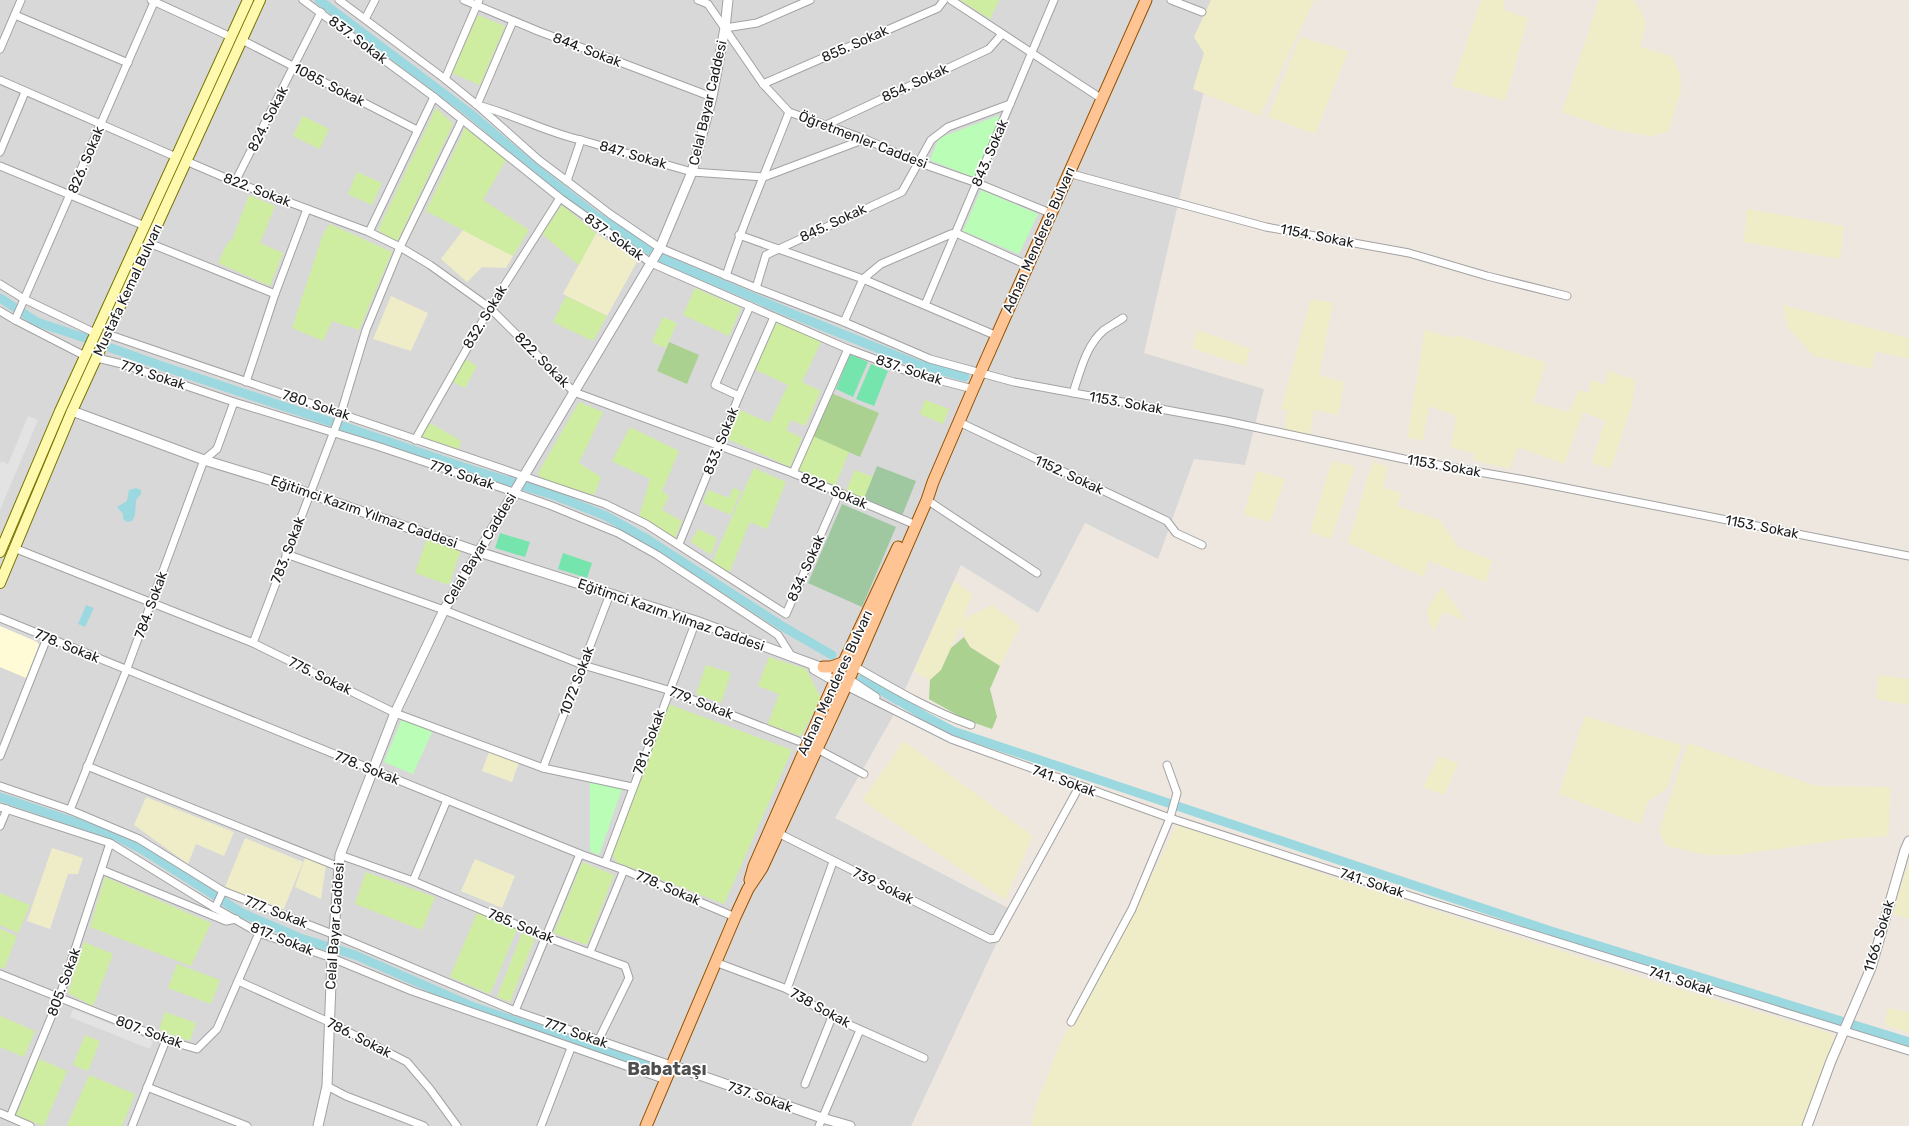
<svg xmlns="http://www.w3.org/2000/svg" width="1909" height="1126" font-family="Rubik,sans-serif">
  <rect width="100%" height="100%" fill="#eee7df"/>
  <!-- residential -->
  <polygon fill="#d9d8d8" points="0,0 1231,0 1202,99 1144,353 1264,389 1245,465 1194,459 1158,559 1085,523 1038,613 961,565 892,718 835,818 1012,910 911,1126 0,1126"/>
  <!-- education -->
  <polygon fill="#fffbd7" points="0,626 35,641 38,643 39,645 26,678 0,667"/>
  <!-- farmland -->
  <g fill="#efedc8">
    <polygon points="1211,0 1314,0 1260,116 1193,89 1204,53 1194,37"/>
    <polygon points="1481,0 1504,0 1504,10 1528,18 1505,101 1452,86"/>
    <polygon points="1599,0 1632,0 1636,3 1646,22 1640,47 1672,56 1681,77 1681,91 1668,132 1650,136 1614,130 1562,112"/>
    <polygon points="1300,37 1348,51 1315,134 1268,117"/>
    <polygon points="1747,209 1844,226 1840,259 1744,242"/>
    <polygon points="463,230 513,256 506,268 482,267 467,282 441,259"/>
    <polygon points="596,233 638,260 607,316 563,294"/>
    <polygon points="391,296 428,313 411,351 373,339"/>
    <polygon points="1311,299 1333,303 1319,375 1344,382 1338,415 1314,410 1310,435 1285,429 1287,411 1281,409"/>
    <polygon points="1783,305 1909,338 1909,359 1876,351 1872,369 1814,356 1788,328"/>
    <polygon points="1198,330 1250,349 1245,366 1192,348"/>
    <polygon points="1425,330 1452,338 1456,335 1546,362 1533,402 1569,412 1578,390 1589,393 1591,379 1605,385 1608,371 1636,380 1633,400 1611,469 1592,463 1605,421 1583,412 1564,464 1518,447 1510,469 1473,460 1474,453 1451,448 1456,416 1429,406 1423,440 1407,438"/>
    <polygon points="1332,461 1355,466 1331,539 1310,532"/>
    <polygon points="1373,461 1388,467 1383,487 1401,493 1397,506 1440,520 1458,547 1492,560 1486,582 1428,561 1424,577 1348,543"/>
    <polygon points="1256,471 1285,479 1270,522 1244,515"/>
    <polygon points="954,581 972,594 962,623 966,618 992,605 1020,626 1000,666 970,647 964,637 961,625 941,670 930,680 914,671"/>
    <polygon points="1442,587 1466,621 1444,612 1432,632 1427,611 1431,602"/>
    <polygon points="1879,675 1909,679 1909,705 1876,699"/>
    <polygon points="1585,716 1682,745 1667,788 1648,802 1640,824 1559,794"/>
    <polygon points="904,741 1033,836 1005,900 862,800"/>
    <polygon points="1688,743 1817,786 1890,787 1889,836 1845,839 1737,855 1708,855 1666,846 1659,831"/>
    <polygon points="489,752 519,762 512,782 482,771"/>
    <polygon points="1439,756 1458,763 1444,795 1423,787"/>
    <polygon points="146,797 234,832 224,856 196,844 188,864 134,825"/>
    <polygon points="1178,823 1344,881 1663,984 1833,1034 1834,1042 1803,1126 1031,1126 1038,1100 1060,1044 1120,938"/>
    <polygon points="245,838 303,862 283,911 225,887"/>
    <polygon points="52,848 83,858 78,874 68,874 50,929 27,921"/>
    <polygon points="305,858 326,865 321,899 295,887"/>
    <polygon points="475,859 515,876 502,908 461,891"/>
    <polygon points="1909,860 1909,919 1893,914"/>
    <polygon points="1888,1008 1909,1012 1909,1033 1885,1025"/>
  </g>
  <!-- grass -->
  <g fill="#ceeda0">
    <polygon points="960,0 999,0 990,19"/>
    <polygon points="478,15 505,26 480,85 452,73"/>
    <polygon points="436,108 453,124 397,242 378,230"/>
    <polygon points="303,116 329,129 320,149 293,136"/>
    <polygon points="466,126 506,160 483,200 529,230 513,256 426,211"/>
    <polygon points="357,172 382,183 372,205 348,194"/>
    <polygon points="249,195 275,206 260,243 283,253 270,286 218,263 228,242 232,240"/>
    <polygon points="562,205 596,233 579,265 542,234"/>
    <polygon points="330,224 392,252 359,330 332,321 323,341 292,328 323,234"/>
    <polygon points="695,288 741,308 729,336 683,315"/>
    <polygon points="566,296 607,316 593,341 553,322"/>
    <polygon points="663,317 677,323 666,348 652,342"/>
    <polygon points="776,321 821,342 802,382 821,391 805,426 791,420 786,430 802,438 790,467 728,439 740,410 770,423 788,385 754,369"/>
    <polygon points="465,359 477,366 465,388 453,382"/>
    <polygon points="925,400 949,409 943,424 920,414"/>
    <polygon points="579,402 603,412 579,463 601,477 594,495 541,479 538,473"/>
    <polygon points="430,423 461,441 458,451 422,437"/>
    <polygon points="630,427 679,451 662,491 669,496 662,510 682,521 675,538 639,516 650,479 612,461"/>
    <polygon points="813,436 849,452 835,486 798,470"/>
    <polygon points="754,468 786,482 767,529 750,522 729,573 712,562"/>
    <polygon points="855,470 873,477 863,501 845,493"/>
    <polygon points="733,488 741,491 731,515 703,503 708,490 729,498"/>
    <polygon points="698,529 717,538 711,555 691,542"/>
    <polygon points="427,538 461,550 449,585 415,573"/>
    <polygon points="769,657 806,669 821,698 801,736 768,724 779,694 758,686"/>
    <polygon points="706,665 731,673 721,703 696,694"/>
    <polygon points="668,704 792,750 724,904 616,862 612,853"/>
    <polygon points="582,862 614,875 587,945 554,933"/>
    <polygon points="366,872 435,897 422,930 355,904"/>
    <polygon points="105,877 211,923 191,966 90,927"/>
    <polygon points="0,893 30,905 18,933 0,925"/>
    <polygon points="477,913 517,929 490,994 450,977"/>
    <polygon points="0,929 17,936 4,969 0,967"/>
    <polygon points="522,933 535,938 510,1002 497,997"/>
    <polygon points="84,942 113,954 93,1006 68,993"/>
    <polygon points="177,964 220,980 211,1004 168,988"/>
    <polygon points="165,1012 196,1023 190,1041 159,1030"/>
    <polygon points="0,1016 35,1031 24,1057 0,1047"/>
    <polygon points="85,1035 100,1041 88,1071 73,1065"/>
    <polygon points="39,1059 67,1071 44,1126 16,1116"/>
    <polygon points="89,1075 135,1094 122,1126 67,1126"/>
  </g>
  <!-- forest -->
  <g fill="#aad190">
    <polygon points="669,342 699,355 687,384 657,371"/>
    <polygon points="831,393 879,413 860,457 813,436"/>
    <polygon points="964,637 970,647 1000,666 990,689 997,717 992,729 966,720 929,699 930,680 941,670 951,648"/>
  </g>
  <!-- cemetery -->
  <g fill="#9fc8a0">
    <polygon points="877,466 916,481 902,516 863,501"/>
    <polygon points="842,504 896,527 862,607 808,583"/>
  </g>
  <!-- park -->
  <g fill="#b9fdb6">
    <polygon points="997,116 1003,117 975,178 930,160 939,138"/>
    <polygon points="981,190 1038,214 1019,254 963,231"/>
    <polygon points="402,719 432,732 413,774 384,762"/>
    <polygon points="590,781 622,789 599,855 590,851"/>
  </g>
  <!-- pitch -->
  <g fill="#76e4ad">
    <polygon points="850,354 868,362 853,397 836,389"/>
    <polygon points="871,364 888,371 874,406 856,399"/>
    <polygon points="500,533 530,542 525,557 495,548"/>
    <polygon points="563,553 592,563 587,578 558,569"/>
  </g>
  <!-- parking -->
  <g fill="#e3e3e3">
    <polygon points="28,416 38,420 0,510 0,464 1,461 8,464"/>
    <polygon points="73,1009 153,1041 150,1049 70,1017"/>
  </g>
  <!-- water -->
  <g fill="#9bd8df">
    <polygon points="136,488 141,490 141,494 136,500 135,515 132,521 127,522 123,519 123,514 117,507 127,501 129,490"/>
    <polygon points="86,605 94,608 85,627 78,624"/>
  </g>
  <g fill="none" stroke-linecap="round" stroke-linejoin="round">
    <!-- canal -->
    <g stroke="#9bd8df" stroke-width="9">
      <polyline points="319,0 471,114 531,165 595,215 663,259 790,313 917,364 965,377"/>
      <polyline points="0,298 37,322 85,338"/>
      <polyline points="111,348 159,365 322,419 463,467 556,496 606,516 647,539 782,626 832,655"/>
      <polyline points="862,679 923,715 953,731 1551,931 1909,1042"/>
      <polyline points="0,797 116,836 143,850 242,913 300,938 355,955 474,1007 651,1067"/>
    </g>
    <!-- minor casing -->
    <g stroke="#a2a2a2" stroke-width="9">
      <g id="minor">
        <polyline points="151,0 231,37"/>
        <polyline points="303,0 434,97 560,198 651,263 848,349 915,374 973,389"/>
        <polyline points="339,0 445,79 477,105 539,160 567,181 610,214 660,248 756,288 844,322 930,359 1014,382 1226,421 1404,459 1525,480 1909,556"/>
        <polyline points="464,0 538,31 712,97"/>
        <polyline points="698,0 708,4 763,84 789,112 865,139 917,162 977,183 1050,213"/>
        <polyline points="951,0 1102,99"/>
        <polyline points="1171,0 1202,12"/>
        <polyline points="15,15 128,63"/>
        <polyline points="365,19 375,0"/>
        <path d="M513 21 477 105C513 114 545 132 581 140"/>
        <polyline points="725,28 757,23 810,0"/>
        <polyline points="242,40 417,130"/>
        <polyline points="0,49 21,0"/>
        <polyline points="445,79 479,0"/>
        <polyline points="0,80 176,157"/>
        <polyline points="763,84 938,8 944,0"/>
        <polyline points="824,126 989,49 1002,34"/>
        <polyline points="0,152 25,92"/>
        <polyline points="186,161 235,182 369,232 400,247 430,265 490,308 574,392 793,473 916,525"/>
        <polyline points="0,166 145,226"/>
        <polyline points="1068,173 1266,227 1409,253 1487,276 1567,296"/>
        <polyline points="567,181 581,140 692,172 764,177 865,139"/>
        <polyline points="235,182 321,12"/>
        <polyline points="369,232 434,97"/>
        <polyline points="739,235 863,279 997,336"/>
        <polyline points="149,243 275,294"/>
        <path d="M726 276C744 220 768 167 789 112"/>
        <polyline points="0,284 24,299 95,333"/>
        <polyline points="756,288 766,255 902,192 931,140 948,127 1010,104"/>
        <polyline points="925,305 1054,0"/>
        <polyline points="0,311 15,320 85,356"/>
        <polyline points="15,320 155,0"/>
        <polyline points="844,322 863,279 881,264 951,234 956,233 1027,265"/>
        <polyline points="107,334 605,504 646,524 786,614 839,493"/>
        <polyline points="97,358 122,364 234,402 377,446 502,488 552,506 618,533 657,555 778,635 792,657"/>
        <polyline points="246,382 275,294 307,209"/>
        <path d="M1073 393C1080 372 1086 345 1104 330 1110 326 1117 322 1123 318"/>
        <polyline points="739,396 774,317"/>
        <polyline points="959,422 1167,521 1176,533 1202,545"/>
        <polyline points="415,440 490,308 560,198"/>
        <polyline points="793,473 848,349"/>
        <polyline points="927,500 1037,573"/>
        <polyline points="679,544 739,396 715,385 750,306"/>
        <polyline points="14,548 253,643 395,713 543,768 632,787"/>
        <polyline points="286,554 444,610 583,665 668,690 798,741"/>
        <polyline points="0,618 580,854 624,870 735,917"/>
        <polyline points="253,643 341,413 366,330 400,247 462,120"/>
        <path d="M854 666C892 688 929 710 971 725"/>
        <polyline points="849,679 876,697"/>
        <polyline points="846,686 951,739 1170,818 1429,902 1909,1051"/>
        <polyline points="817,749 864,774"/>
        <polyline points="0,756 47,638"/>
        <polyline points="87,766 339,867"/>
        <polyline points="543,768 610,594"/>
        <polyline points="0,786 70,810 139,839 223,891 335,935 515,1011 671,1065"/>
        <polyline points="0,807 110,843 215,908 259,933 332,958 412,991 666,1080"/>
        <polyline points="70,810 126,671 204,460 217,449 234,402"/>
        <polyline points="0,826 7,809"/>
        <polyline points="778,833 990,939 996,938 1079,787"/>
        <polyline points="340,855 413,881 546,937 625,966 629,978 598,1041"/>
        <polyline points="605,863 696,621"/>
        <polyline points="102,870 226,921 236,919"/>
        <polyline points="413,881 447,800"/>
        <polyline points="215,908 223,891"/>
        <polyline points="590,952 624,870"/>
        <polyline points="715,962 787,989 832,1017 924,1058"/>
        <polyline points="0,974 166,1040 197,1049 217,1029 259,933"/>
        <polyline points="238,981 329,1022 407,1062 430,1089 457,1126"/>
        <polyline points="787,989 833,862"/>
        <polyline points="515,1011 580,854"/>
        <polyline points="1071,1022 1132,909 1170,818 1177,793 1167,765"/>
        <polyline points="805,1084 832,1017"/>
        <polyline points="327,1086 346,1096 424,1126"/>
        <polyline points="147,1087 247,1126"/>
        <polyline points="0,1113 30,1126"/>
        <polyline points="10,1117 59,998 110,843"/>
        <polyline points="132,1126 166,1040"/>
        <polyline points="541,1126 571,1048"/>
        <polyline points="819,1126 860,1030"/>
      </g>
    </g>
    <!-- tertiary casing -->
    <g stroke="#a2a2a2" stroke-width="11">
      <g id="tertiary">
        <polyline points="72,411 204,460 276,482 479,552 696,621 828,670"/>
        <polyline points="814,669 835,681"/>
        <polyline points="671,1065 822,1118 850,1126"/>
        <polyline points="318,1126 327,1086 332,958 340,855 395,713 444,610 660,248 692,172 712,97 725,28 728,0"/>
        <polyline points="1807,1126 1831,1061 1871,968 1905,850 1909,841"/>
      </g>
    </g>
    <!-- secondary casing -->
    <g stroke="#747300" stroke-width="12">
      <g id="secondary">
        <polyline points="0,552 60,411 248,0"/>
        <polyline points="0,583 72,411 260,0"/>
      </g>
    </g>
    <!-- primary casing -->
    <g stroke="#925100" stroke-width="13">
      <g id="primary">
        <polyline points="823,667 831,667 845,662"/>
        <polyline points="750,880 754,866 835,681 898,547"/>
        <polyline points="646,1126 735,917 748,889 762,868 846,686 927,500 933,482 973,389 1146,0"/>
      </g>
    </g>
    <!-- minor -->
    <use href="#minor" stroke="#fff" stroke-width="7"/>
    <!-- tertiary -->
    <use href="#tertiary" stroke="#fff" stroke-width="9"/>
    <!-- secondary -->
    <use href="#secondary" stroke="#fef9ad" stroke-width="10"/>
    <!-- primary -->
    <use href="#primary" stroke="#ffc493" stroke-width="11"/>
  </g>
  <g text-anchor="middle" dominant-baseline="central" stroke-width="3.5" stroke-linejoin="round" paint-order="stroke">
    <!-- street labels -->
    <g font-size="14" fill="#1b1b1b" stroke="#fff">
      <text transform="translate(358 40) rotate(37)">837. Sokak</text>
      <text transform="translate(855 44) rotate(-24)">855. Sokak</text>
      <text transform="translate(587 50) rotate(21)">844. Sokak</text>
      <text transform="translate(915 83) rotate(-25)">854. Sokak</text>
      <text transform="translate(329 85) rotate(27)">1085. Sokak</text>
      <text transform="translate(708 103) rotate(-77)">Celal Bayar Caddesi</text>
      <text transform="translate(268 119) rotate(-63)">824. Sokak</text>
      <text transform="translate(863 140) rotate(21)">Öğretmenler Caddesi</text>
      <text transform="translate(990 153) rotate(-67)">843. Sokak</text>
      <text transform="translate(633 155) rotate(16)">847. Sokak</text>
      <text transform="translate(86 160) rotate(-67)">826. Sokak</text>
      <text transform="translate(257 190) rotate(21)">822. Sokak</text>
      <text transform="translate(833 223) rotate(-25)">845. Sokak</text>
      <text transform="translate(1317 236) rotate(11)">1154. Sokak</text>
      <text transform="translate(614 237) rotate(36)">837. Sokak</text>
      <text transform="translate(1039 240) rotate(-66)">Adnan Menderes Bulvarı</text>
      <text transform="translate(128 290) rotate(-65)">Mustafa Kemal Bulvarı</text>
      <text transform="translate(485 317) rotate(-59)">832. Sokak</text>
      <text transform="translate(542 360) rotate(45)">822. Sokak</text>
      <text transform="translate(909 370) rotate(18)">837. Sokak</text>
      <text transform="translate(153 375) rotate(18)">779. Sokak</text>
      <text transform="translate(1126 403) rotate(10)">1153. Sokak</text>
      <text transform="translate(316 405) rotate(18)">780. Sokak</text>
      <text transform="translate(721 441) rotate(-68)">833. Sokak</text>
      <text transform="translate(1444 466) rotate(10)">1153. Sokak</text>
      <text transform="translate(462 475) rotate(18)">779. Sokak</text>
      <text transform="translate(1069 475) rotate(25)">1152. Sokak</text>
      <text transform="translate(834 491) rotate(23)">822. Sokak</text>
      <text transform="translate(364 512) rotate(19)">Eğitimci Kazım Yılmaz Caddesi</text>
      <text transform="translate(1762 527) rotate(11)">1153. Sokak</text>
      <text transform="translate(480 549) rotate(-59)">Celal Bayar Caddesi</text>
      <text transform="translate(288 550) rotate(-69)">783. Sokak</text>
      <text transform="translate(806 568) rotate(-66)">834. Sokak</text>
      <text transform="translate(151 605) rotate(-70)">784. Sokak</text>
      <text transform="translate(671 615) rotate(19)">Eğitimci Kazım Yılmaz Caddesi</text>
      <text transform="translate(67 646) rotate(22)">778. Sokak</text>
      <text transform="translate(320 676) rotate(26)">775. Sokak</text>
      <text transform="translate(577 681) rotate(-69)">1072 Sokak</text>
      <text transform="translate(835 683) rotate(-65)">Adnan Menderes Bulvarı</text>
      <text transform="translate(701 703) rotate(21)">779. Sokak</text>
      <text transform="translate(649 742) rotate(-70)">781. Sokak</text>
      <text transform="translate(367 768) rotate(22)">778. Sokak</text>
      <text transform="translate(1064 781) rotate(20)">741. Sokak</text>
      <text transform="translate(1372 883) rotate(18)">741. Sokak</text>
      <text transform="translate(883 886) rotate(26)">739 Sokak</text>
      <text transform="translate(668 888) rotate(23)">778. Sokak</text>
      <text transform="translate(276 912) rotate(21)">777. Sokak</text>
      <text transform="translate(335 926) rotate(-86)">Celal Bayar Caddesi</text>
      <text transform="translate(521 926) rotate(22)">785. Sokak</text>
      <text transform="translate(1879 936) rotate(-73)">1166. Sokak</text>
      <text transform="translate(282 939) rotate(22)">817. Sokak</text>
      <text transform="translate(1681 981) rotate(17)">741. Sokak</text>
      <text transform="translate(64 982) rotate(-70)">805. Sokak</text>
      <text transform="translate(820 1008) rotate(29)">738 Sokak</text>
      <text transform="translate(149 1032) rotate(20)">807. Sokak</text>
      <text transform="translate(576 1033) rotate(19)">777. Sokak</text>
      <text transform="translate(359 1038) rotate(27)">786. Sokak</text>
      <text transform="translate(760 1097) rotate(19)">737. Sokak</text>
    </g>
    <!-- district labels -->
    <g font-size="18" font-weight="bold" fill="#4e4e4e" stroke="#fff">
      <text x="667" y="1069">Babataşı</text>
    </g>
  </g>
</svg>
